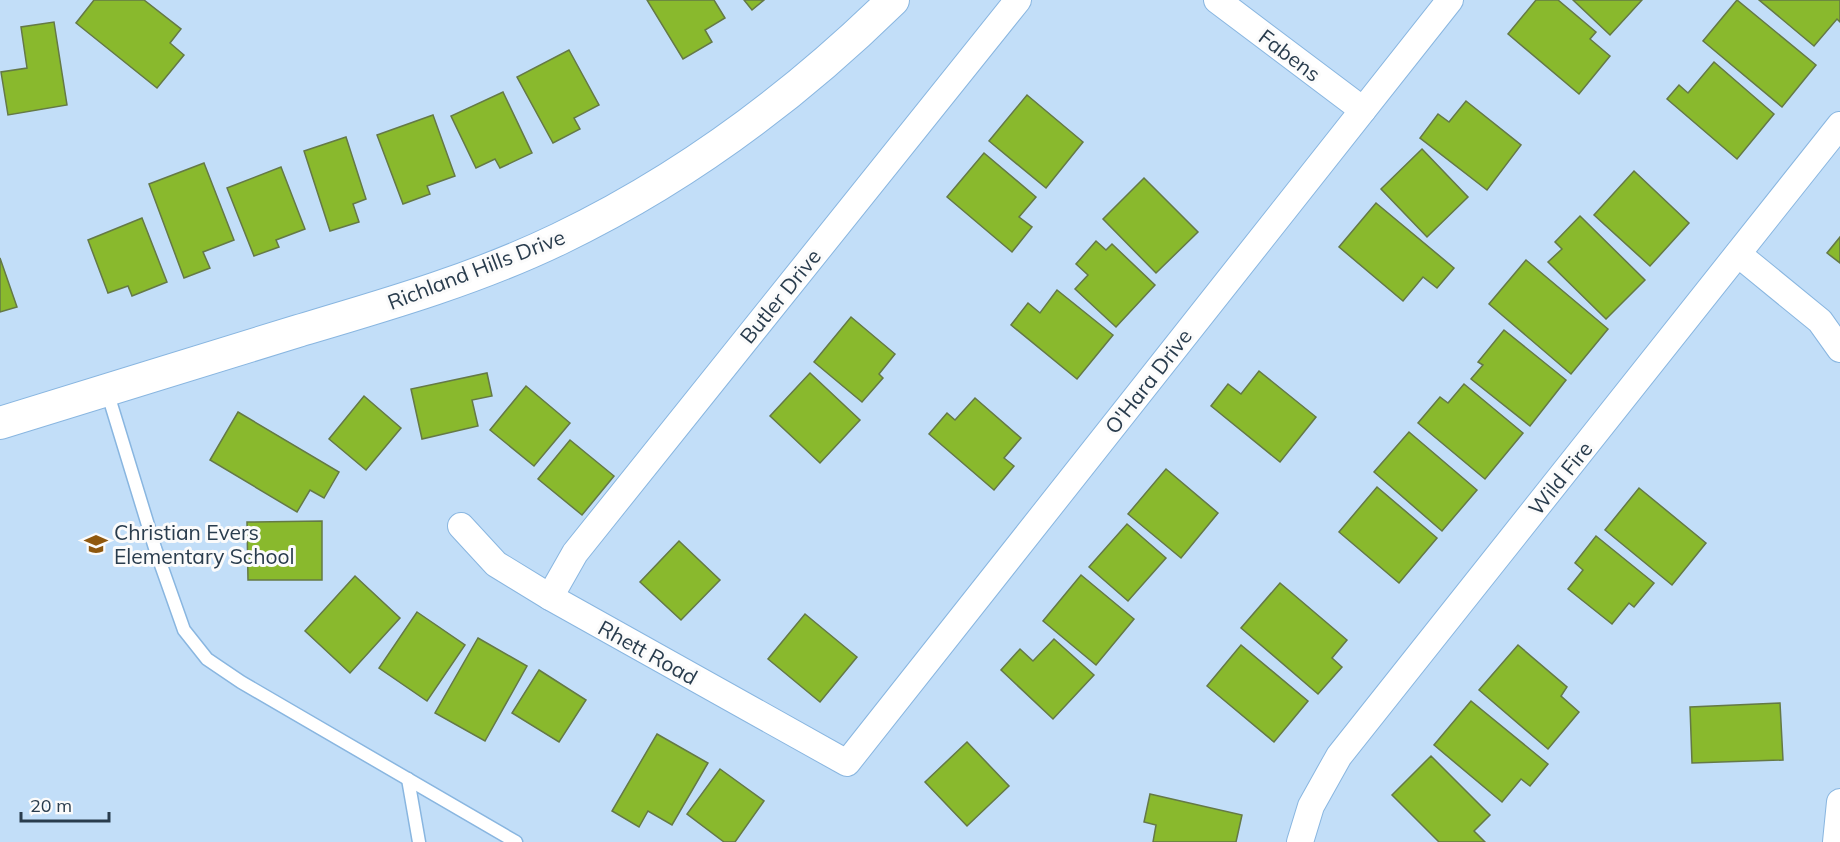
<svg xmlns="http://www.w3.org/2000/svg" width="1840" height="842" font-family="Mulish,sans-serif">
  <rect width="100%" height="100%" fill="#c2def8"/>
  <!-- building -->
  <g fill="#89b92d" stroke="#647946" stroke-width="1.5">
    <polygon points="94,0 144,0 181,29 170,43 184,55 157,88 76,23"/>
    <polygon points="647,0 714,0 725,18 705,30 712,42 683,59"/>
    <polygon points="744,0 764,0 752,10"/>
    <polygon points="1536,0 1558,0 1596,32 1590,39 1610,56 1579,94 1508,34"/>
    <polygon points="1573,0 1642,0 1610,35"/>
    <polygon points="1737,0 1816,65 1782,107 1703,41"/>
    <polygon points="1759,0 1840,0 1840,22 1837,19 1814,46"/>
    <polygon points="54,22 67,105 8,115 1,72 27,68 21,27"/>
    <polygon points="569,50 599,105 574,118 580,129 553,143 517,77"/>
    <polygon points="1714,62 1774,114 1737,159 1667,99 1679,85 1688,93"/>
    <polygon points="503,92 532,153 500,168 495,159 476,168 451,116"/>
    <polygon points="1027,95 1083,142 1046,188 989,141"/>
    <polygon points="1466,101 1521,145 1487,190 1420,138 1438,114 1449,122"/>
    <polygon points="433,115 455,176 427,186 430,194 403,204 377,135"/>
    <polygon points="346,137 366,199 353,204 359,222 330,231 304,151"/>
    <polygon points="1422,149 1468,197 1427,237 1381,189"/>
    <polygon points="984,153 1036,197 1019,217 1032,227 1012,252 947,197"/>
    <polygon points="204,163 234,240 203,252 210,268 184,278 149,184"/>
    <polygon points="281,167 305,229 276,240 279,247 254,256 227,188"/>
    <polygon points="1634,171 1689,223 1650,266 1594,215"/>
    <polygon points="1144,178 1198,232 1156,273 1103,219"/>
    <polygon points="1376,203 1454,268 1437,288 1423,277 1403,301 1339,247"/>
    <polygon points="1580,216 1645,280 1606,319 1548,262 1562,249 1555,242"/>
    <polygon points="142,218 167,282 132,296 128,286 108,293 88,240"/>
    <polygon points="1840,237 1840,263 1827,253"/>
    <polygon points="1096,241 1106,250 1112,244 1155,285 1116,327 1075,289 1088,275 1076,264"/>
    <polygon points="0,258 17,307 0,312"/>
    <polygon points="1526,260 1608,329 1571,374 1489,304"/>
    <polygon points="1057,290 1113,335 1077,379 1011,325 1028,303 1040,313"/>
    <polygon points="851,317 895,354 879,374 883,378 862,402 814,362"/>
    <polygon points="1504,330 1566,380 1530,426 1471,379 1483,365 1478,362"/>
    <polygon points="1259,371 1316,417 1280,462 1211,406 1228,384 1241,394"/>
    <polygon points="487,373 492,396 472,400 478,426 422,439 411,389"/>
    <polygon points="810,373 860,420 820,463 770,416"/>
    <polygon points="1464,384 1523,433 1485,479 1418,423 1440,397 1448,403"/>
    <polygon points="526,386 570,423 534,466 490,430"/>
    <polygon points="364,396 401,428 366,470 329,439"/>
    <polygon points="975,398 1021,438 1004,458 1014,466 994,490 929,434 947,413 955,420"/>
    <polygon points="238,412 339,472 324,498 310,490 297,512 210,460"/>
    <polygon points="1409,432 1477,490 1442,531 1374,472"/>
    <polygon points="570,440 614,476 582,515 538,479"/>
    <polygon points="1166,469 1218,513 1181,558 1128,514"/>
    <polygon points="1377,487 1437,538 1399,583 1339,532"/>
    <polygon points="1639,488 1706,543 1672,585 1605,530"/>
    <polygon points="322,521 322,580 248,580 247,522"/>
    <polygon points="1127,524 1166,558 1128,601 1089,567"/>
    <polygon points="1596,536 1654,583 1634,607 1629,603 1612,624 1568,589 1583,570 1575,563"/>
    <polygon points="679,541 720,580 681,620 640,582"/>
    <polygon points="1081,575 1134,619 1096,665 1043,621"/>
    <polygon points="355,576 400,618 350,673 305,631"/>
    <polygon points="1280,583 1347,640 1332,658 1342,667 1318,694 1241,628"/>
    <polygon points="417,612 465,645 427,701 379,668"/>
    <polygon points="805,614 857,657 820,702 768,659"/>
    <polygon points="478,638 527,666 485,741 435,713"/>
    <polygon points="1054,639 1094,675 1053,719 1001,670 1020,649 1033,661"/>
    <polygon points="1241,645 1308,701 1274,742 1207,686"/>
    <polygon points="1518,645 1567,687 1561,696 1579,712 1548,749 1479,690"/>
    <polygon points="539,670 586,700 559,742 512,713"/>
    <polygon points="1471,701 1548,764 1530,786 1521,779 1502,802 1434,745"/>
    <polygon points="1780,703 1783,760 1692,763 1690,707"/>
    <polygon points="657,734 708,763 672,825 648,811 639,827 612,811"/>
    <polygon points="967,742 1009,786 967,826 925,782"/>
    <polygon points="1431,756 1490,815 1474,831 1485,842 1439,842 1392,795"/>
    <polygon points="720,769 764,801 735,842 724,842 687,814"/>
    <polygon points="1150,794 1242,815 1236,842 1153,842 1156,825 1144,822"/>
  </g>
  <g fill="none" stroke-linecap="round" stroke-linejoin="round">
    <!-- service casing -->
    <g stroke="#89b6e0" stroke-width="15">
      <g id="service">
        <polyline points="107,391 155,548 184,630 207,659 241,682 516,842"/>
        <polyline points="408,779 419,842"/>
      </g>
    </g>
    <!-- minor casing -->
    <g stroke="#89b6e0" stroke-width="28">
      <g id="minor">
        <polyline points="1217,0 1363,110"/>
        <polyline points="1738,254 1820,321 1840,349"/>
        <polyline points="461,526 496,564 550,597 847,763 1450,0"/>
        <polyline points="550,597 575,553 1018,0"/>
        <polyline points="1300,842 1311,806 1339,756 1840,125"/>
        <polyline points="1836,842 1840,802"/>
      </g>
    </g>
    <!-- tertiary casing -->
    <g stroke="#89b6e0" stroke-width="34">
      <path id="tertiary" d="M0 423C99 392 199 362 298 331 386 305 476 279 559 239 684 179 794 97 893 0"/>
    </g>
    <!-- service -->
    <use href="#service" stroke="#fff" stroke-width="12"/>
    <!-- minor -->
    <use href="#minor" stroke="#fff" stroke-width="26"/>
    <!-- tertiary -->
    <use href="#tertiary" stroke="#fff" stroke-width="32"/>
  </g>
  <!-- icons -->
  <defs>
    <g id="school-bare" transform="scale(1.8)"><path d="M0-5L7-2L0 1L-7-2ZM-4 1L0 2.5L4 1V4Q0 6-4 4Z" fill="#8f580e" stroke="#fbfbfb" stroke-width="2.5" paint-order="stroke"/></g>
  </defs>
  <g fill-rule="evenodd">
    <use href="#school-bare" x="96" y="544"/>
  </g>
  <g text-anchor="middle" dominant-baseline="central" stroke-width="6" stroke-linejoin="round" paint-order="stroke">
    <!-- street labels -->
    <g font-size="21" fill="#293c4d" stroke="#fbfbfb">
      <text transform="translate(1290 55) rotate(37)">Fabens</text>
      <text transform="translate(476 269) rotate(-21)">Richland Hills Drive</text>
      <text transform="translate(780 296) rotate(-51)">Butler Drive</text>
      <text transform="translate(1148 381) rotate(-52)">O'Hara Drive</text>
      <text transform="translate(1560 478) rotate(-51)">Wild Fire</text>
      <text transform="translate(648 652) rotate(29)">Rhett Road</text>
    </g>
    <!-- poi labels -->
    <g font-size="21" fill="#293c4d" stroke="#fbfbfb" text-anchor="start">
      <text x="114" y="532">Christian Evers<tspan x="114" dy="24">Elementary School</tspan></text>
    </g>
  </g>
  <!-- scale -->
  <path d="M21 812v9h88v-9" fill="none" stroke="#293c4d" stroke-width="3"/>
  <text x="30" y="812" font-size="18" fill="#293c4d" stroke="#fbfbfb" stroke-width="4.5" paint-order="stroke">20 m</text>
</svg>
